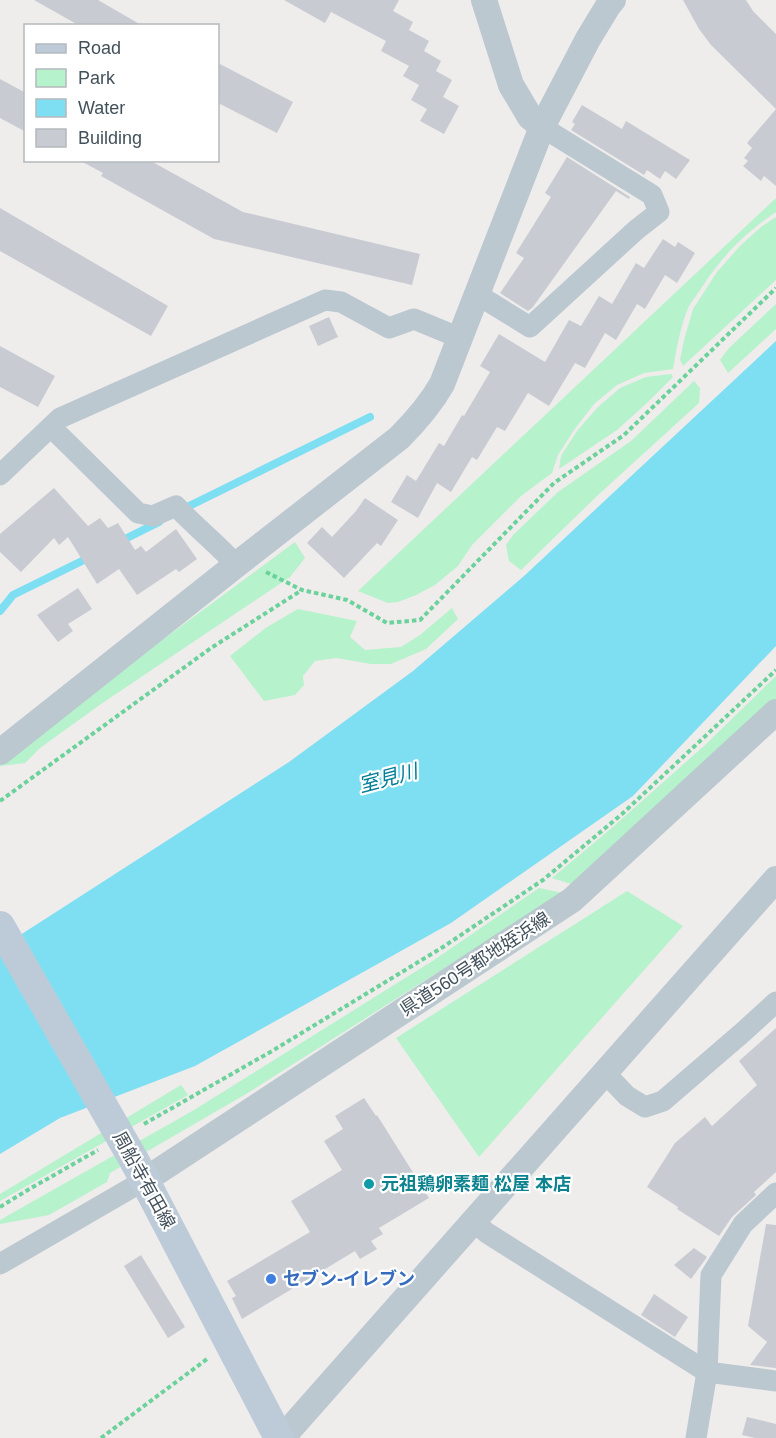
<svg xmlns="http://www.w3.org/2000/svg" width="776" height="1438" font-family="Arial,'Noto Sans JP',sans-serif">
  <rect width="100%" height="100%" fill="#efecec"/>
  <!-- green -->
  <g fill="#b6f2cb">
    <path d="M776 198V212C744 234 723 255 702 287 698 293 693 300 689 306 680 326 677 348 673 369L644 373 617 385 594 404 574 430 558 455 552 473 521 496 472 545 458 566 435 585 416 595 398 602 388 603 358 591Z"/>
    <polygon points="776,217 776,280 683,366 680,360 684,340 693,309 717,272 740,246 761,227"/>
    <polygon points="776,304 776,329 728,373 720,360 729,348"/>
    <polygon points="671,374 673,377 648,402 617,430 559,469 561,456 577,431 597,408 620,388 646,377"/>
    <polygon points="694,381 700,388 699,403 597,496 521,570 509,561 506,545 513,535 558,492 631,441"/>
    <polygon points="295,542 305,558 290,577 101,704 40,748 25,763 0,766 0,762 27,740"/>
    <polygon points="452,608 458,619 426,649 391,664 371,664 336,658 315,661 303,676 304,685 295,695 264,701 230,656 267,627 298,609 357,621 350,637 365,650 401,647 420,635"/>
    <polygon points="776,676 776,701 574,885 552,878 614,826 705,745"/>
    <polygon points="539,888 563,893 246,1094 110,1173 107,1182 49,1215 0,1224 0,1220 194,1110 434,960"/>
    <polygon points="627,891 683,926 479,1157 396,1038"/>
    <polygon points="181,1085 188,1095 0,1201 0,1194"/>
  </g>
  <!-- water -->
  <polygon fill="#7fdff2" points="776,341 776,646 633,796 451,923 195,1066 60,1118 0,1154 0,948 289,762 413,671 524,576"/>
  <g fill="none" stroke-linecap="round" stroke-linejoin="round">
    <!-- stream -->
    <g stroke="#7fdff2" stroke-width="8">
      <polyline points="183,509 370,417"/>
      <polyline points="119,542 159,522"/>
      <polyline points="0,611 13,595 92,556"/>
    </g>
  </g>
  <!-- building -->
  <g fill="#c8ccd2">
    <polygon points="34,0 98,0 143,26 80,26"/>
    <polygon points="284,0 399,0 393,11 413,22 409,30 429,41 424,51 441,61 436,71 452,80 443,97 459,106 444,134 420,121 427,109 411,100 419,85 403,76 409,66 381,51 386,41 331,12 325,23"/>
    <polygon points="683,0 746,0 753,11 776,34 776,186 764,176 761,181 743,166 748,161 744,158 752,148 747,143 776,109 711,45 699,29"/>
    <polygon points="218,63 293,102 277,133 218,103"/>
    <polygon points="0,79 26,93 26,132 0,118"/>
    <polygon points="582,105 622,129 626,121 690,160 676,179 665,171 660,179 647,170 644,175 571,130 575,124 572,122"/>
    <polygon points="567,157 630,197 629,199 616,191 533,307 528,311 500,293 524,258 516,253 551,197 545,193"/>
    <polygon points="79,160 149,160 243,212 420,254 412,285 214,239 101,176 103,173"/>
    <polygon points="0,208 168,306 151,336 0,251"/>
    <polygon points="663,239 675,247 678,242 695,253 677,283 665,275 645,309 637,304 616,340 605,333 585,368 575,363 549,406 528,393 505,431 497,427 477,460 472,457 451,492 437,483 418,518 391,502 407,475 416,481 439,443 444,446 462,415 464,416 490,372 480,366 499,334 545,362 569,320 581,326 599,296 612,304 636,263 644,268"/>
    <polygon points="329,317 338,337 318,346 309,326"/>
    <polygon points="0,346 55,376 38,407 0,387"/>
    <polygon points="54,488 88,526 100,518 108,528 118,523 135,550 141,546 146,552 176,529 197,559 179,572 176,569 137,595 119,569 97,584 68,537 59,545 54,538 21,572 0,552 0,534"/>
    <polygon points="365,498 398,520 381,546 377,543 344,578 307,543 322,527 332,537 356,511"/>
    <polygon points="78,588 92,609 68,624 73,631 58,642 37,615"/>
    <polygon points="776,1028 776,1172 754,1192 756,1195 732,1217 719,1236 677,1209 678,1207 647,1187 675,1143 705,1117 712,1126 757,1085 739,1061"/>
    <polygon points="364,1098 376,1116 377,1115 429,1198 379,1228 383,1234 371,1241 377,1249 360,1259 355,1251 242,1319 232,1298 236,1296 227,1281 310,1232 291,1201 342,1170 324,1141 343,1129 335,1116"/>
    <polygon points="766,1224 776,1225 776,1368 750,1365 767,1342 748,1326"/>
    <polygon points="694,1248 707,1257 691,1279 674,1265"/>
    <polygon points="141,1255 185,1327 168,1338 124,1266"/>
    <polygon points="654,1294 688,1317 675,1337 641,1315"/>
    <polygon points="747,1417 776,1424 776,1438 755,1438 742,1435"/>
  </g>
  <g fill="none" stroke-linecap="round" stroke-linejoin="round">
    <!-- path -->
    <g stroke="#6bd29b" stroke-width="4" stroke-dasharray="4.5 3" stroke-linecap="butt">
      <polyline points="266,572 302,590 347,600 387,623 420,620 554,483 624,435 776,288"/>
      <polyline points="0,801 211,648 302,590"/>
      <polyline points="144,1124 272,1051 443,947 543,880 622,814 776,670"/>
      <polyline points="0,1207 26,1191 98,1150"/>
      <polyline points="101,1438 207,1359"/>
    </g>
    <!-- minor -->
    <g stroke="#bbc8d0" stroke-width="21">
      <polyline points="478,295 530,327 636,230 659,212 652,195 542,127"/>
      <path d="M51 427 138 513 153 516 176 506C195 527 218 544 236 565"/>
      <polyline points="0,475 60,418 325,300 341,302 389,328 414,319 460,338"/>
      <polyline points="605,1073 627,1096 645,1107 663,1101 742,1033 776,1002"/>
      <polyline points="474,1222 487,1233 707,1372 776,1381"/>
      <polyline points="0,1264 145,1180"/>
      <polyline points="696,1438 707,1372 711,1275 743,1224 776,1193"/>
    </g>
    <!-- tertiary -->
    <g stroke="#bbc8d0" stroke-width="26">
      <polyline points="484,0 511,85 530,117 542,127"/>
      <path d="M0 752 236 565 399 438C416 421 430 405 442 384L542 127 588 39 608 6 613 0"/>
      <polyline points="145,1180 572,900 776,712"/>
      <polyline points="282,1438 776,879"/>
    </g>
    <!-- secondary -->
    <polyline stroke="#bdcbd8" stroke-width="30" points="135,1162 279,1438"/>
    <!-- secondary-bridge -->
    <polyline stroke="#bdcbd8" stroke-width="30" points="0,926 135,1162"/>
  </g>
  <!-- markers -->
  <circle fill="#0f9aa8" stroke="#fff" stroke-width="2" cx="369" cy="1184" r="6"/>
  <circle fill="#3f7fe0" stroke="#fff" stroke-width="2" cx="271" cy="1279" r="6"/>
  <g text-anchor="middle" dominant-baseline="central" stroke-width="4.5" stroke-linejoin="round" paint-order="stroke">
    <!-- street labels -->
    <g font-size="18" fill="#43515b" stroke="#fff">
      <text transform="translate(475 964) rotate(-33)">県道560号都地姪浜線</text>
      <text transform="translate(144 1180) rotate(61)">周船寺有田線</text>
    </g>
    <!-- culture labels -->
    <g font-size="18" font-weight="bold" fill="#0d838f" stroke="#fff" text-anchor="start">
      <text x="381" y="1184">元祖鶏卵素麺 松屋 本店</text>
    </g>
    <!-- shop labels -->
    <g font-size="18" font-weight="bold" fill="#366cbe" stroke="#fff" text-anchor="start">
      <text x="283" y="1279">セブン-イレブン</text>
    </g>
    <!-- water labels -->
    <g font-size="20" font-style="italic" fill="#037f98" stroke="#fff">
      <text transform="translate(388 778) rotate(-15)">室見川</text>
    </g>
  </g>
  <!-- legend -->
  <rect x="24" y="24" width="195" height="138" fill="#ffffff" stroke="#b4b9bd" stroke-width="1.5"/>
  <rect x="36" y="44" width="30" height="9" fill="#bdcbd8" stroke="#b4b9bd" stroke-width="1.5"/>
  <text x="78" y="54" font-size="18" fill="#43515b">Road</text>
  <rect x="36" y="69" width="30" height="18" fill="#b6f2cb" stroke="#b4b9bd" stroke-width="1.5"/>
  <text x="78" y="84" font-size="18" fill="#43515b">Park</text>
  <rect x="36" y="99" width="30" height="18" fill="#7fdff2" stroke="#b4b9bd" stroke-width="1.5"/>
  <text x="78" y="114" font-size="18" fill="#43515b">Water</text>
  <rect x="36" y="129" width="30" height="18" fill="#c8ccd2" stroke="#b4b9bd" stroke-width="1.5"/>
  <text x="78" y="144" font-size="18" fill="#43515b">Building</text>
</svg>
